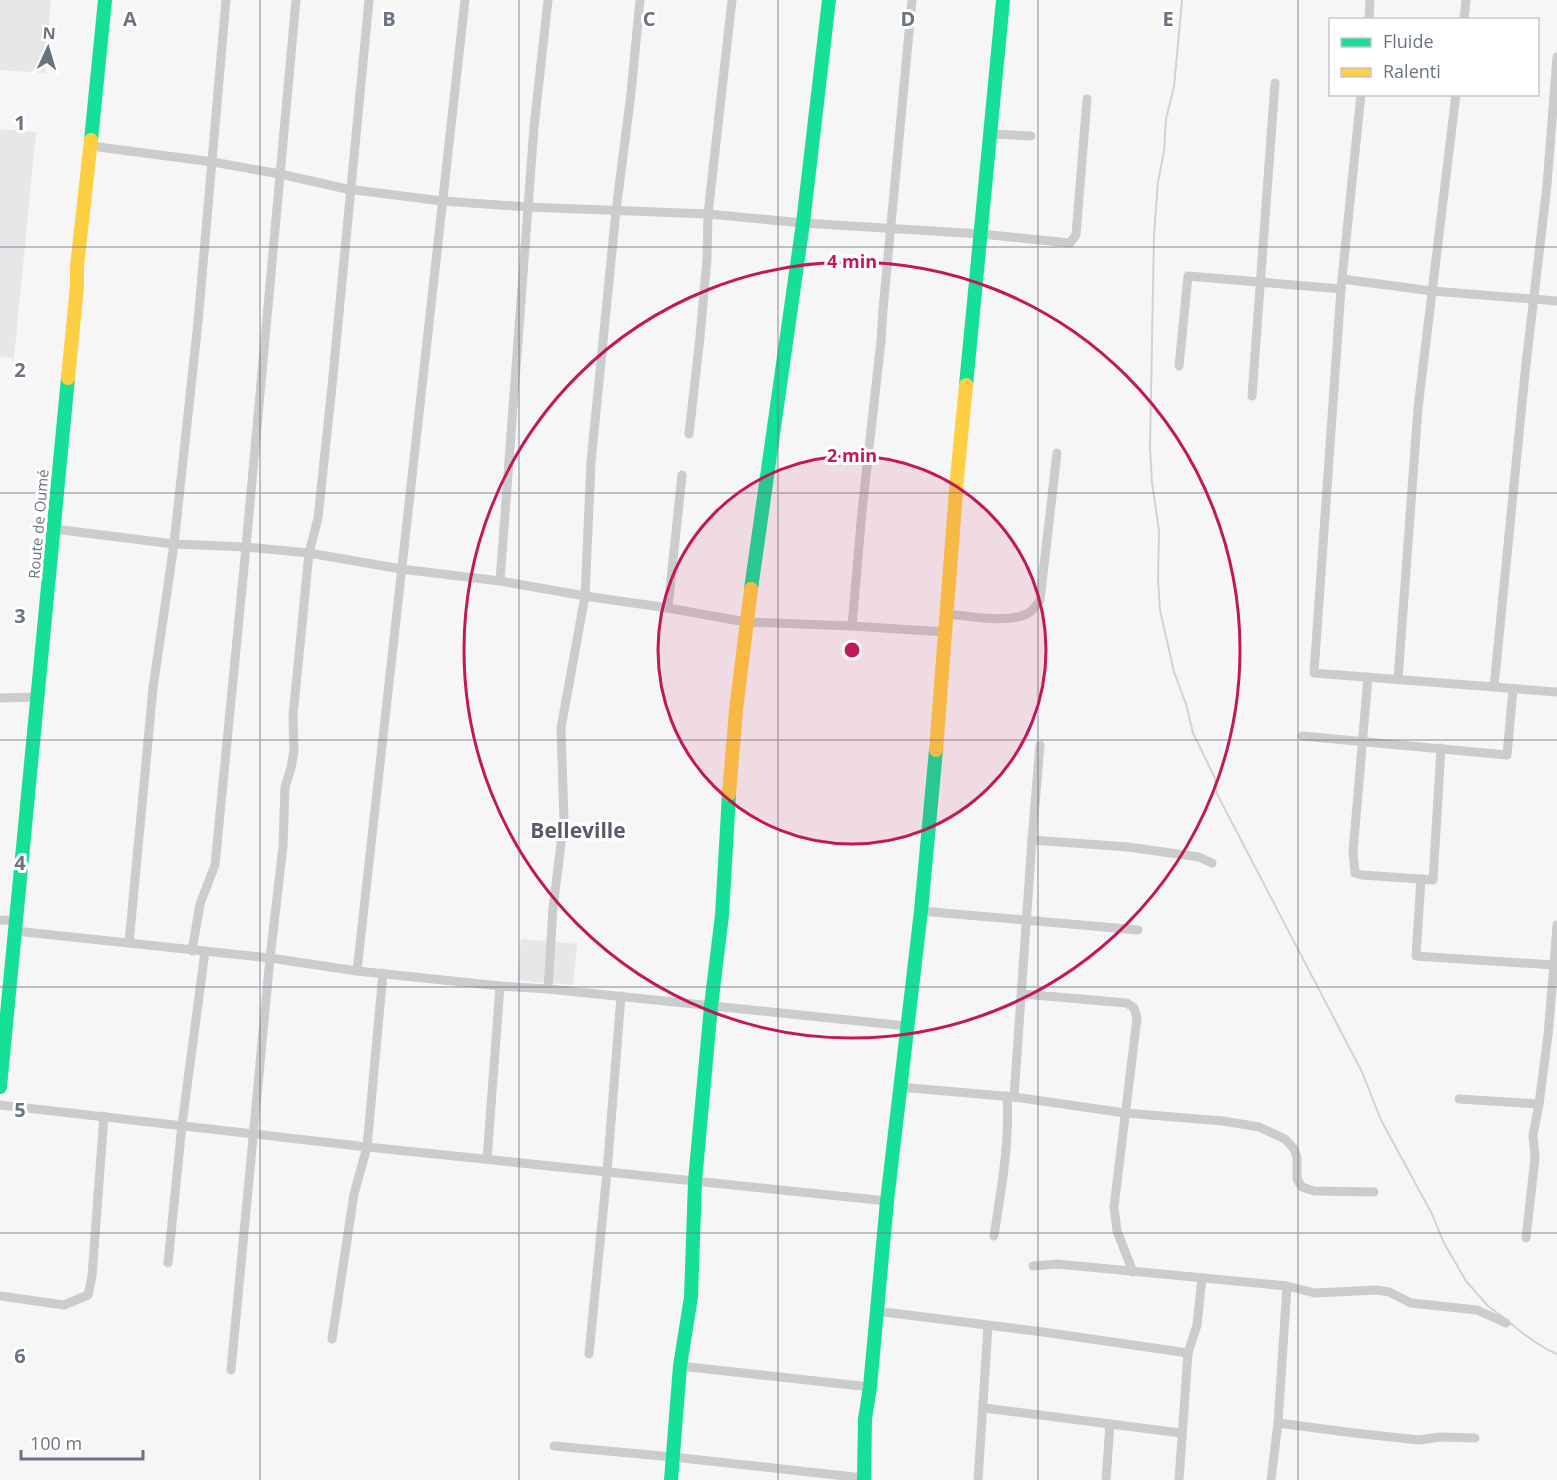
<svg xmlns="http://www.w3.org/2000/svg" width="1557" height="1480" font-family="'Open Sans',sans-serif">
  <rect width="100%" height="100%" fill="#f6f6f6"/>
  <!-- built -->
  <g fill="#e6e7e8">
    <polygon points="0,0 51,0 45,73 0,70"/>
    <polygon points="0,129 36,132 14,358 0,357"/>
    <polygon points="521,939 577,944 573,985 517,980"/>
  </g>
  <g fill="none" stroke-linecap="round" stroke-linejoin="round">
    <!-- stream -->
    <g stroke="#ced3d7" stroke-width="2">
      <polyline points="1182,0 1174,87 1166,119 1164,151 1158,182 1154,234 1150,448 1152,482 1159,531 1158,579 1160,610 1174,672 1186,704 1193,733 1215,778 1217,794 1362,1072 1381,1120 1432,1214 1444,1243 1466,1281 1488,1306 1504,1318"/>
      <path d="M1508 1321C1523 1334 1539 1347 1557 1354"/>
    </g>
    <!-- street -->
    <g stroke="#cbcccd" stroke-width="9">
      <polyline points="1369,20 1370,0"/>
      <polyline points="1464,20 1466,0"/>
      <polyline points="1361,94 1341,289 1314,673 1557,692"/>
      <polyline points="990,134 1031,136"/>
      <polyline points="91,146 213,162 280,174 347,189 442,201 528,207 708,214 803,223 981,234 1070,243 1076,235 1087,99"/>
      <polyline points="1342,279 1432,291 1557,301"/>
      <polyline points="1179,366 1188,276 1341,289"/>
      <polyline points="1252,396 1275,83"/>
      <polyline points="689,434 700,337 707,259 708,214 732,0"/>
      <polyline points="54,529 174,544 246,547 309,553 401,569 500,581 585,596 668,608 746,622 852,626 946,632"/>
      <polyline points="500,581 534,127 548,0"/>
      <polyline points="668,608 682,475"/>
      <path d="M948 614C969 616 1015 625 1031 611 1035 608 1038 603 1040 600L1057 453"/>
      <polyline points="852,626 862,511 881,341 883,310 912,0"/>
      <polyline points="1368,677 1353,852 1355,873 1362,875 1421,879"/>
      <polyline points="1398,679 1418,408 1456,94"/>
      <polyline points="1494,687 1525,373 1547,185 1557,57"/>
      <polyline points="0,698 38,697"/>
      <polyline points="1302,736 1507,755 1513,689"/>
      <polyline points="1441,748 1433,880 1421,879 1416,956 1554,965 1548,1035 1539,1104 1459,1099"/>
      <polyline points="1032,840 1128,847 1199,857 1212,863"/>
      <polyline points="921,911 1138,930"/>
      <polyline points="0,920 16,921"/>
      <polyline points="15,931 270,958 357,971 500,986 548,989 907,1026"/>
      <polyline points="129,943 153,688 174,544 198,322 226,0"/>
      <polyline points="192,951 200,904 215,865 246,547 296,0"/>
      <polyline points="1554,965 1557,925"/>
      <polyline points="357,971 465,0"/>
      <polyline points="548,989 553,908 564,820 561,728 585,596 591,462 616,211 631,93 640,0"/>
      <polyline points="1022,994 1127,1003 1134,1008 1137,1018 1114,1207 1117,1231 1133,1272"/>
      <polyline points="899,1087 1014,1097 1125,1113 1223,1121 1259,1127 1285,1139 1294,1149 1297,1157 1297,1179 1302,1187 1314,1191 1374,1192"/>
      <polyline points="1014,1097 1032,840 1040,745"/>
      <polyline points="0,1105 367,1147 887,1201"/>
      <polyline points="487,1159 500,986"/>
      <path d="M994 1236C1001 1190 1010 1143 1007 1096"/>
      <polyline points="1526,1238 1535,1158 1533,1135 1539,1104"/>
      <polyline points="168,1263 182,1125 205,951"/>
      <polyline points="1033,1266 1057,1264 1287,1286 1315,1293 1377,1290 1389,1292 1411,1303 1477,1310 1506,1323"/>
      <polyline points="0,1296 64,1305 88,1295 92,1276 104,1116"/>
      <polyline points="876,1311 1043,1332 1188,1353 1179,1480"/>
      <polyline points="332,1339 354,1194 367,1147 383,973"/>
      <polyline points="1188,1353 1197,1325 1202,1278"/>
      <polyline points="589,1354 607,1172 621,996"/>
      <polyline points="680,1366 870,1387"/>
      <polyline points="231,1370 270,958 283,846 285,787 291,768 294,751 293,716 309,553 318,518 332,386 369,0"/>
      <polyline points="984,1408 1181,1433"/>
      <polyline points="1278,1423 1354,1433 1419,1440 1440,1437 1475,1438"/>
      <polyline points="554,1446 673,1457 863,1478"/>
      <polyline points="978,1480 988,1326"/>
      <polyline points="1106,1480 1110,1424"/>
      <polyline points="1271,1480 1278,1423 1287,1286"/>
    </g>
    <!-- fast -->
    <g stroke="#16e098" stroke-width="14">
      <polyline points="91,140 105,0"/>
      <polyline points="966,385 1003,0"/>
      <polyline points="751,589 803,223 829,0"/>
      <polyline points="0,1087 68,378"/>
      <polyline points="671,1480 680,1366 691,1297 695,1181 711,1006 722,915 729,794"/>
      <polyline points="864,1480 865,1419 870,1387 887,1201 921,911 936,750"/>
    </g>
    <!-- slow -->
    <g stroke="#ffcf43" stroke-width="14">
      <polyline points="68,378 77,286 77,266 91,140"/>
      <polyline points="936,750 957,478 966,385"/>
      <polyline points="729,794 736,710 751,589"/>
    </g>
  </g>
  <!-- grid -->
  <path fill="none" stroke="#6a7382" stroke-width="1.5" stroke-opacity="0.55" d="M260 0V1480M519 0V1480M778 0V1480M1038 0V1480M1298 0V1480M0 247H1557M0 493H1557M0 740H1557M0 987H1557M0 1233H1557"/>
  <!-- distance rings -->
  <circle cx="852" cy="650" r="194" fill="#c2185b" fill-opacity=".12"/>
  <g fill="none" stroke="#c2185b" stroke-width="3">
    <circle cx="852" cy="650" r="194"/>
    <circle cx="852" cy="650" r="388"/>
  </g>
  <g text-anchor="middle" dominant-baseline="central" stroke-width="6" stroke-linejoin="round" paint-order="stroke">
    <!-- street labels -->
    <g font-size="15" fill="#6a7382" stroke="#fff">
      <text transform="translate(38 524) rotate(-85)">Route de Oumé</text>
    </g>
    <!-- district labels -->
    <g font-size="21" font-weight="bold" fill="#575d68" stroke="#fff">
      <text x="578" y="830">Belleville</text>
    </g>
  </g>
  <g font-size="20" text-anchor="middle" font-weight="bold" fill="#6a7382" stroke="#fff" stroke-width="6" stroke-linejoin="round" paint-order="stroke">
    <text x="130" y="26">A</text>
    <text x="389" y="26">B</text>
    <text x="649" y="26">C</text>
    <text x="908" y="26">D</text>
    <text x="1168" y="26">E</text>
    <text x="20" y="130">1</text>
    <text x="20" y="377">2</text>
    <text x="20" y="623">3</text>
    <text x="20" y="870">4</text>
    <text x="20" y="1117">5</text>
    <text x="20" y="1363">6</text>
  </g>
  <circle cx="852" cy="650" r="9" fill="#c2185b" stroke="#fff" stroke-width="3"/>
  <g font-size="18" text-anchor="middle" font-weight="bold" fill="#c2185b" stroke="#fff" stroke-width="6" stroke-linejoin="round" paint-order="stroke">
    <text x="852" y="268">4 min</text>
    <text x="852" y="462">2 min</text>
  </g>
  <!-- legend -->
  <rect x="1329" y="18" width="210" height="78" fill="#ffffff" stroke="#c3c7cd" stroke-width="1.5"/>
  <rect x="1341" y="38" width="30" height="9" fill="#16e098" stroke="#c3c7cd" stroke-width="1.5"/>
  <text x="1383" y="48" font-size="18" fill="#6a7382">Fluide</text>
  <rect x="1341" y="68" width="30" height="9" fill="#ffcf43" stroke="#c3c7cd" stroke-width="1.5"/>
  <text x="1383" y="78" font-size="18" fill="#6a7382">Ralenti</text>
  <!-- north arrow -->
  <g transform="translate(48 48) rotate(4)" stroke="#ffffff" stroke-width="4.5" paint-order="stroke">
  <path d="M0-4.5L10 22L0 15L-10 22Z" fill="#6a7382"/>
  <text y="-9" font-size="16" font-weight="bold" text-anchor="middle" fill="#6a7382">N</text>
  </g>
  <!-- scale -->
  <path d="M21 1450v9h122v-9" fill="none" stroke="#6a7382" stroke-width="3"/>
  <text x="30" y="1450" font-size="18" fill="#6a7382" stroke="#ffffff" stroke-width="4.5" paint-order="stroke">100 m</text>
</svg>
